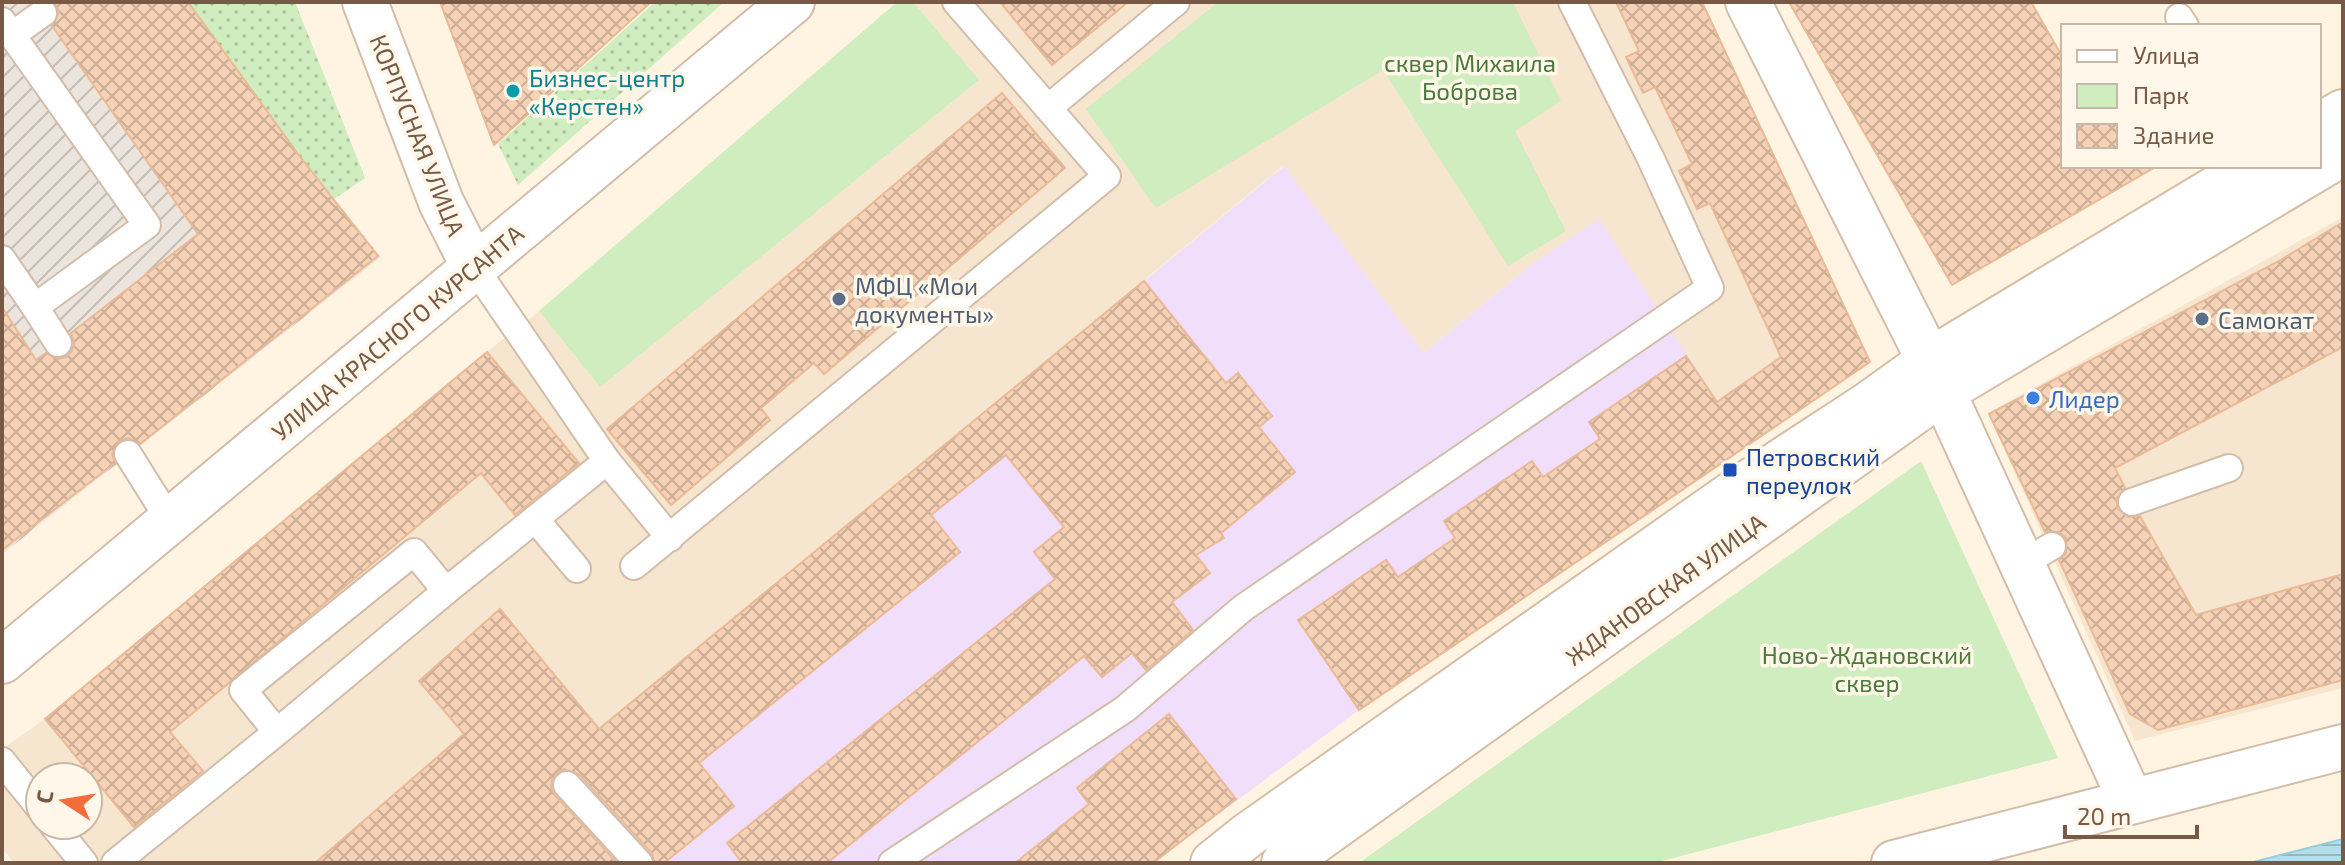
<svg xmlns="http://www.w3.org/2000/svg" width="2345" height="865" font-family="'Exo 2',sans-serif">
  <defs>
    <pattern id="industrial-furrows" width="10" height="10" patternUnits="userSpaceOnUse" patternTransform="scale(2)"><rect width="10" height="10" fill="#ece5dd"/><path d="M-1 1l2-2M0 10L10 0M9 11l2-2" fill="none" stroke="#c4bdb5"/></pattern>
    <pattern id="grass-dots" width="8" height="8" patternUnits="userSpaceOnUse" patternTransform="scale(2)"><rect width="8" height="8" fill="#cfedbe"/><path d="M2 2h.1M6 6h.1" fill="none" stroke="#adc39c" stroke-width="1.8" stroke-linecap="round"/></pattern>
    <pattern id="water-rules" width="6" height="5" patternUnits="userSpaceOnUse" patternTransform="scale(2)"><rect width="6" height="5" fill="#b4dfe9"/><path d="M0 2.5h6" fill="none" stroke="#97b8bf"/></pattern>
    <pattern id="building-cross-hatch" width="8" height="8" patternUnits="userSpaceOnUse" patternTransform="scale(2)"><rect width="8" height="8" fill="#f6d2b6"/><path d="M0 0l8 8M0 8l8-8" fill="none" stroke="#ccad96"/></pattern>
  </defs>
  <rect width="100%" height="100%" fill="#fef4e1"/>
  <!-- residential -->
  <g fill="#f6e6cf" fill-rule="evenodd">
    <path d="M913 2H1702L1870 362 1746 445 1661 322 1532 264 1424 353 1283 166 599 729 464 734 315 863H14L2 848V749L45 719 487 352 539 311 599 386 978 81ZM40 777H88V825H40Z"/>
    <polygon points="2343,217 2343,688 2135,741 1988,413"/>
  </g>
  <!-- industrial -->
  <polygon fill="url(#industrial-furrows)" points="2,2 188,2 298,154 381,257 2,554"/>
  <!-- education -->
  <polygon fill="#f1defa" points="1284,166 1424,353 1532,264 1599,219 1746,445 1359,710 1153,863 315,863 464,735 419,681 500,609 599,729"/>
  <!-- grass -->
  <g fill="url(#grass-dots)">
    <polygon points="188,2 295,2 365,178 334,199 298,154"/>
    <polygon points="655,2 724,2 518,185 498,144"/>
  </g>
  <!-- green -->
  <g fill="#cfedbe">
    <polygon points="897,2 913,2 979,80 600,387 539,311"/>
    <polygon points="1218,2 1513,2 1561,101 1515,131 1566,231 1508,266 1383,70 1156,208 1086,109"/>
    <polygon points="1921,461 2058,758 1654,863 1359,863"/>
  </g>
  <!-- water -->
  <polygon fill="url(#water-rules)" stroke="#99cfdc" stroke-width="2" points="2343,839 2343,863 2250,863 2261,860"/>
  <!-- building -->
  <g fill="url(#building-cross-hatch)" stroke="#eab995" stroke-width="2">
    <polygon points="54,2 188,2 298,154 378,256 140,444 128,438 119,441 112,454 115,463 2,550 2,307 36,360 46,353 58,359 66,357 72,351 74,343 71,333 198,234 52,26 59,12"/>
    <polygon points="440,2 651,2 494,145"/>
    <polygon points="1000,2 1128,2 1052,65"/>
    <polygon points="1616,2 1702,2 1870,362 1359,710 1298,620 1386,560 1398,577 1455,538 1444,521 1532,461 1543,477 1600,439 1589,422 1686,356 1717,402 1781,357 1710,203 1697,209 1679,171 1692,164 1655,87 1643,93 1626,57 1639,51"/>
    <polygon points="1789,2 2031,2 2063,58 2063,166 2157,166 1952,285"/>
    <polygon points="1002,93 1065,168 824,374 814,363 761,408 770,420 671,505 607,429"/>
    <polygon points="2343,222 2343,347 2115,468 2125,488 2117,498 2117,508 2128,517 2140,516 2196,615 2343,574 2343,680 2158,730 2130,714 2059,560 2066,553 2066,538 2059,532 2045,532 1989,414 2279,261"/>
    <polygon points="1144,281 1226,383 1238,373 1272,416 1259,427 1295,472 1221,533 1224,538 1196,555 1210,573 1172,602 1193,630 1146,670 1132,653 1102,677 1084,656 827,863 742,863 727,843 1055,579 1034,552 1064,527 1006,455 931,515 960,552 699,763 734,806 664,863 655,863 651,852 579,774 564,769 557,773 552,780 551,788 555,795 617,863 315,863 464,734 419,681 500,609 599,729"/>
    <polygon points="487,352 579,463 515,515 481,473 170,732 203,771 134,827 45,719"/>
    <polygon points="1169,714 1236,799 1153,863 1015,863 1089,804 1077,788"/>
  </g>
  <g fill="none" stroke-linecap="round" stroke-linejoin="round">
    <!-- service casing -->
    <g stroke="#d2bdaa" stroke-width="30">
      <g id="service">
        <polyline points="956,2 1048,108"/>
        <polyline points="2179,17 2185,26"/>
        <polyline points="2,21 147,225 35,307 2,259"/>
        <polyline points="12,35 43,13"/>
        <polyline points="474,267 607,461 670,538"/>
        <polyline points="35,307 58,343"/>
        <polyline points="128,454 170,521"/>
        <polyline points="2132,502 2229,468"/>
        <polyline points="535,519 577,569"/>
        <polyline points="2022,564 2052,546"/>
        <polyline points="634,566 1107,176 1048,108 1176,2"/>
        <polyline points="446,591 607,461"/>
        <polyline points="2,761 40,808"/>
        <polyline points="567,785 639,863"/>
        <polyline points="53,825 84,863"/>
        <polyline points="115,863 277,732 243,690 414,552 446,591 277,732"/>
        <polyline points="892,863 1125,709 1243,608 1710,288 1651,159 1572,2"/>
      </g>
    </g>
    <!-- minor casing -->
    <g stroke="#d2bdaa" stroke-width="48">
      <g id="minor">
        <polyline points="365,2 441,202 474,267"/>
        <polyline points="1748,2 1919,340 2131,801"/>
        <polyline points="2,661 792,2"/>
        <polyline points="1894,863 2343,747"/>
      </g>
    </g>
    <!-- secondary casing -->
    <g stroke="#d6bda6" stroke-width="48">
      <g id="secondary">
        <polyline points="2319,126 2343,112"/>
        <polyline points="1213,863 1248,835 1742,487 1869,404 1929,361 2253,166"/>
        <polyline points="1284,863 1942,392 2343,153"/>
      </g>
    </g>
    <!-- service -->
    <use href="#service" stroke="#fff" stroke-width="26"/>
    <!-- minor -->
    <use href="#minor" stroke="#fff" stroke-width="44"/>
    <!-- secondary -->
    <use href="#secondary" stroke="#fff" stroke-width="44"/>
  </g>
  <!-- markers -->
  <circle fill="#0f9aa8" stroke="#fff7e9" stroke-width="3" cx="513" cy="91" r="8"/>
  <g fill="#5c6f8a" stroke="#fff7e9" stroke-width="3">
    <circle cx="839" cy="299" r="8"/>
    <circle cx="2202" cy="319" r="8"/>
  </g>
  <circle fill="#3f7fe0" stroke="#fff7e9" stroke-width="3" cx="2033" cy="398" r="8"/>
  <rect fill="#1a4fb4" stroke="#fff7e9" stroke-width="3" x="1722" y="462" width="16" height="16" rx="4"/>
  <g text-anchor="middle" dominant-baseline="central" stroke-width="7" stroke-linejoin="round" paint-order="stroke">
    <!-- park labels -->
    <g font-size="24" fill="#4a793a" stroke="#fff7e9">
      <text x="1470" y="62">сквер Михаила<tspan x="1470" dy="28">Боброва</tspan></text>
      <text x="1867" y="654">Ново-Ждановский<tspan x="1867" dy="28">сквер</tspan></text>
    </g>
    <!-- culture labels -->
    <g font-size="24" fill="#0d838f" stroke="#fff7e9" text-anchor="start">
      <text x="529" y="77">Бизнес-центр<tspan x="529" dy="28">«Керстен»</tspan></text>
    </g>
    <!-- street labels -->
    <g font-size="24" fill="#775946" stroke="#fff7e9">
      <text transform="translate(418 135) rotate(68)">КОРПУСНАЯ УЛИЦА</text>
      <text transform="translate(397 332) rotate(-40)">УЛИЦА КРАСНОГО КУРСАНТА</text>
      <text transform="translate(1665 589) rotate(-36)">ЖДАНОВСКАЯ УЛИЦА</text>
    </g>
    <!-- service labels -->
    <g font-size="24" fill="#4e5e75" stroke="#fff7e9" text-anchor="start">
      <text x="855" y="285">МФЦ «Мои<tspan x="855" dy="28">документы»</tspan></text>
      <text x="2218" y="319">Самокат</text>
    </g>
    <!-- shop labels -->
    <g font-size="24" fill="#366cbe" stroke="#fff7e9" text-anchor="start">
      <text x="2049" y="398">Лидер</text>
    </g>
    <!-- transit labels -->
    <g font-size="24" fill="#164399" stroke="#fff7e9" text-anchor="start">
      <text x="1746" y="456">Петровский<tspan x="1746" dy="28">переулок</tspan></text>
    </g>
  </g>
  <!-- border -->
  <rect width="2345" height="865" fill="none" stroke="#775946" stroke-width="8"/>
  <!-- legend -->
  <rect x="2061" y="24" width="260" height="144" fill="#fff7e9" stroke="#c9b8a8" stroke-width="2"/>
  <rect x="2077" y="50" width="40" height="12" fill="#ffffff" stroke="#c9b8a8" stroke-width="2"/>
  <text x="2133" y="64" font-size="24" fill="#775946">Улица</text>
  <rect x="2077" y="84" width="40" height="24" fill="#cfedbe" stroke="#c9b8a8" stroke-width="2"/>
  <text x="2133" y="104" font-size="24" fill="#775946">Парк</text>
  <rect x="2077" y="124" width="40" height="24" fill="url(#building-cross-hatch)" stroke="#c9b8a8" stroke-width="2"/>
  <text x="2133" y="144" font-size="24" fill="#775946">Здание</text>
  <!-- north arrow -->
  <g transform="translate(64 801) rotate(282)"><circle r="38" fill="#fff7e9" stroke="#c9b8a8" stroke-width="2"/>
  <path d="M0-6L14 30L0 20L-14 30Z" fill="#f36c3c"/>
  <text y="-12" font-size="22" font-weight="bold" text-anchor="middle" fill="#775946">С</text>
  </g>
  <!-- scale -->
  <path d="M2065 825v12h132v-12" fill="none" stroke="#775946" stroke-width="4"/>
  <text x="2077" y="825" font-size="24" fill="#775946" stroke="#fff7e9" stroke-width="6" paint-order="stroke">20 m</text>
</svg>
